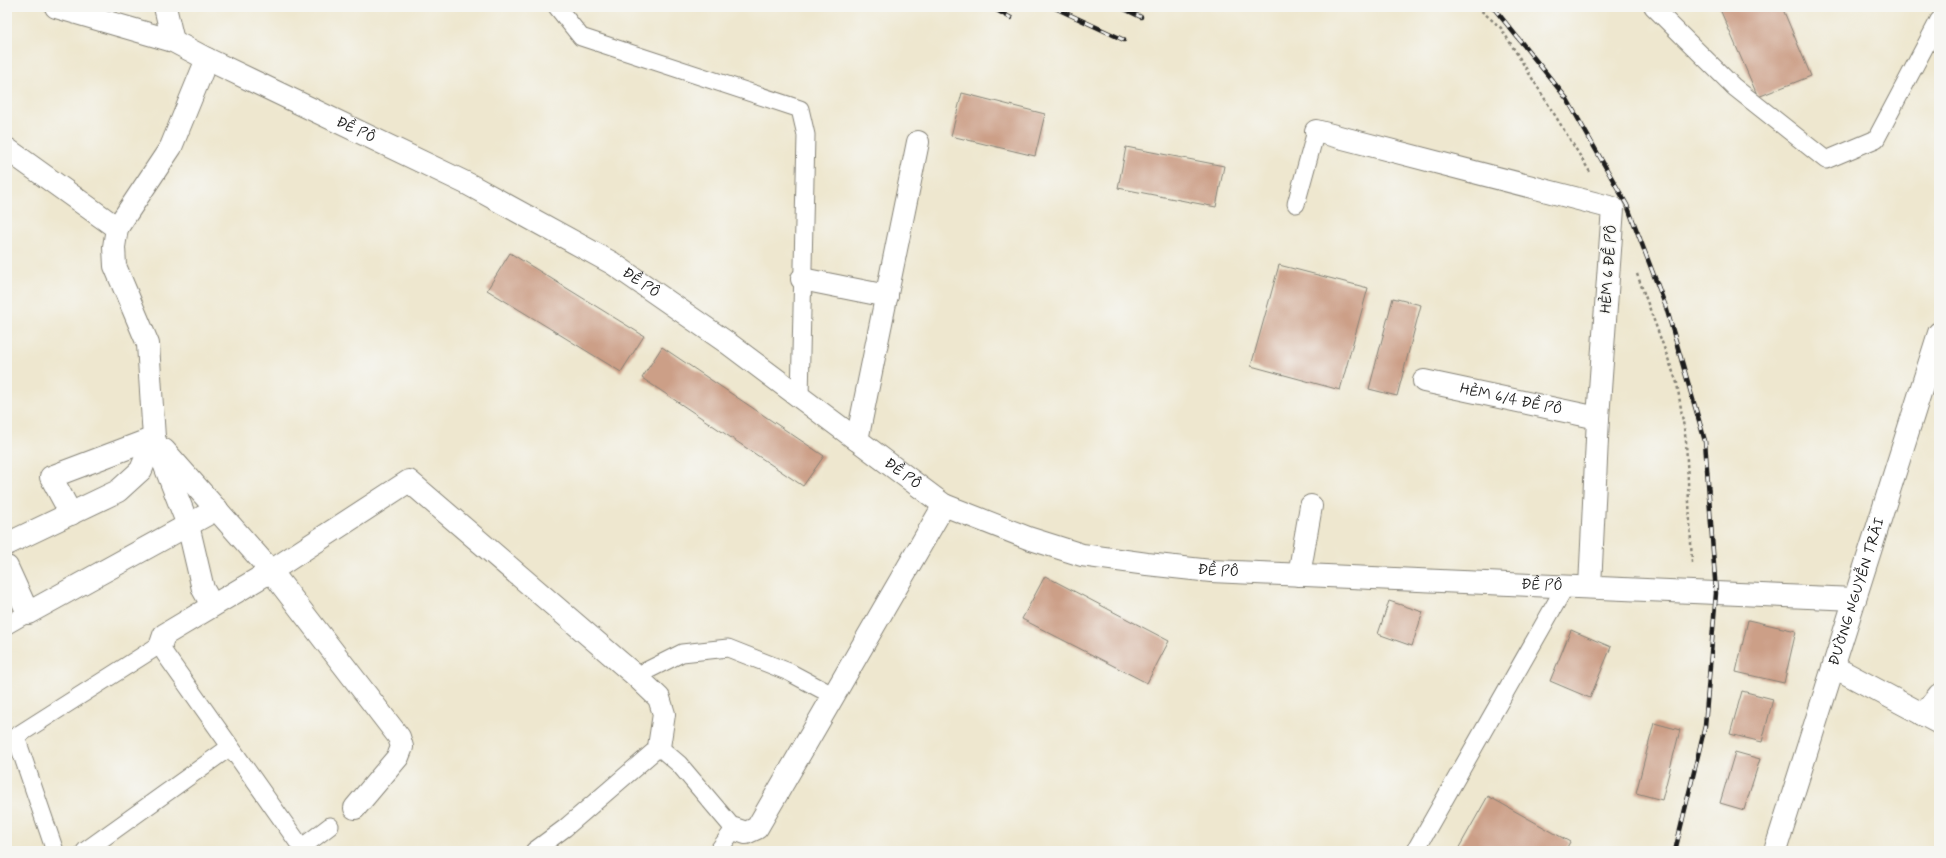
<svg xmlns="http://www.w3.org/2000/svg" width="1946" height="858" font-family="Mynerve,sans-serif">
  <rect width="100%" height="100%" fill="#f6f6f2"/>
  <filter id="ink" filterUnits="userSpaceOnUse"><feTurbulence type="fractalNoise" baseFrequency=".025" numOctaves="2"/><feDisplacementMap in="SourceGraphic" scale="8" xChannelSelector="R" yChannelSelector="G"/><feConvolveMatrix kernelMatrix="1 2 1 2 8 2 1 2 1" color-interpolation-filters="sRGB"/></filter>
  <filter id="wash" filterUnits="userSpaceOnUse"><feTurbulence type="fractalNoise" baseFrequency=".012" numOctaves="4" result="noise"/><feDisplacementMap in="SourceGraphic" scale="16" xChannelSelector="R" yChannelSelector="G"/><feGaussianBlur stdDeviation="0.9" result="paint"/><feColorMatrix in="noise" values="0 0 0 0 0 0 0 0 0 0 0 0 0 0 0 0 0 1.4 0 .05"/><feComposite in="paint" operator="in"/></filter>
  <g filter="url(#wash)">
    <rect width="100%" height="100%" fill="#eee7cf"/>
    <g id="blocks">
      <!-- building -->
      <g fill="#cc9f87">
        <polygon points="1719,7 1782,7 1811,76 1758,97"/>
        <polygon points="962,93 1045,114 1035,156 951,136"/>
        <polygon points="1126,147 1224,166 1216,207 1118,188"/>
        <polygon points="510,253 644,336 621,372 487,290"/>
        <polygon points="1279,265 1368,288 1340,390 1251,366"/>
        <polygon points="1393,298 1421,305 1397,396 1369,389"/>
        <polygon points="662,347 824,456 803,486 642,378"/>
        <polygon points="1045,576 1169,641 1147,683 1022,619"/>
        <polygon points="1389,601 1423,612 1412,646 1378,634"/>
        <polygon points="1748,620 1796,631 1784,683 1736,672"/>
        <polygon points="1571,630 1611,647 1590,698 1550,681"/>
        <polygon points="1742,691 1773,699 1762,742 1730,734"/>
        <polygon points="1654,723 1680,730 1662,800 1636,793"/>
        <polygon points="1735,752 1760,759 1744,810 1720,803"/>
        <polygon points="1488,796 1570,842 1565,851 1457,851"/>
      </g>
    </g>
  </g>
  <g filter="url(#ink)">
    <use href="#blocks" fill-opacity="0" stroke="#858276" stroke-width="1"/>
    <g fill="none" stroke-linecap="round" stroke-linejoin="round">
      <!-- service casing -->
      <g stroke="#858276" stroke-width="19">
        <g id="service">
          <polyline points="557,7 581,37 800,109 806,135 800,397"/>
          <polyline points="1653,7 1734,87 1826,160 1876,139 1939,20"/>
          <polyline points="1296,204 1316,131"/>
          <polyline points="7,625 28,613"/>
          <polyline points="636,676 682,653 728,648 789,672 834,696"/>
          <polyline points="16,737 55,851"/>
          <polyline points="7,742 161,644 165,654 304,851"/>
          <polyline points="301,848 330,826"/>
          <polyline points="85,851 230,747"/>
          <polyline points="534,851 565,828 659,747 679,764 734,829 718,851"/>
          <polyline points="1415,851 1565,587"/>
        </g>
      </g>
      <!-- minor casing -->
      <g stroke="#858276" stroke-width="24">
        <g id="minor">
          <path id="s1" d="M56 7 173 41 207 59 468 184 612 263 729 344 944 505 1028 538 1082 555 1147 564 1211 571 1855 599"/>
          <polyline points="165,7 173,41"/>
          <polyline points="207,59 171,147 117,228 114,247 115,266 148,344 154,438 188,525 203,589 212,605"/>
          <polyline points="1316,131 1613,208 1598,418 1590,587"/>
          <polyline points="7,149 117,228"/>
          <polyline points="802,279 887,296"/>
          <path id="s2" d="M1424 381 1598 418"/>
          <polyline points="857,440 918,142"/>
          <polyline points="164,450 271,571 399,737 402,747 398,757 355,808"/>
          <polyline points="71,514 51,477 154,438"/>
          <polyline points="7,544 118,491 141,470 154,438"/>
          <polyline points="7,567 28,613 217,509"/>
          <polyline points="1299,575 1311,506"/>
          <polyline points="161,644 164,635 271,571 409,481 636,676 659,698 664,714 659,747"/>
          <polyline points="1834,667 1939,723"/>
          <polyline points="1923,715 1939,695"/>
          <polyline points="734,829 746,833 757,828 944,505"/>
        </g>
      </g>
      <!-- tertiary casing -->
      <g stroke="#858276" stroke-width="24">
        <g id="tertiary">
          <path id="s3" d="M1775 851 1939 333"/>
        </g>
      </g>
      <!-- path -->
      <g stroke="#858276" stroke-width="2.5" stroke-dasharray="3 3" stroke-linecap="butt">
        <polyline points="1477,7 1501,28 1590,172"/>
        <polyline points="1694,7 1695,10 1701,7"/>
        <polyline points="1637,274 1677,383 1686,441 1692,563"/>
      </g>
      <!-- service -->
      <use href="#service" stroke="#fff" stroke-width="17"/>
      <!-- minor -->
      <use href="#minor" stroke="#fff" stroke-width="22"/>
      <!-- tertiary -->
      <use href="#tertiary" stroke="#fff" stroke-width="22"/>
      <!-- rail casing -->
      <g stroke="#1c1c1c" stroke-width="4.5">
        <g id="rail">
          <polyline points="991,7 1011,18"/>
          <polyline points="1053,7 1124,40"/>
          <polyline points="1120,7 1141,17"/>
          <polyline points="1493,7 1567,99 1627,205 1666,307 1705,441 1716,593 1705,726 1675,851"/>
        </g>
      </g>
      <!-- rail -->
      <use href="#rail" stroke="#f6f6f2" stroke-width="3" stroke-dasharray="9" stroke-linecap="butt"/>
    </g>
  </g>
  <g text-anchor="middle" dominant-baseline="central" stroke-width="3" stroke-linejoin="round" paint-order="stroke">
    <!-- street labels -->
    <g font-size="15" fill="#1c1c1c" stroke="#f6f6f2">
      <text stroke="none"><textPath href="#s1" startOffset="325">ĐỀ PÔ</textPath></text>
      <text transform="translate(1609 269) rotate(-86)">HẺM 6 ĐỀ PÔ</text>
      <text stroke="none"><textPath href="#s1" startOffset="649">ĐỀ PÔ</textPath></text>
      <text stroke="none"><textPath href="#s2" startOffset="89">HẺM 6/4 ĐỀ PÔ</textPath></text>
      <text stroke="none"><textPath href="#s1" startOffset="973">ĐỀ PÔ</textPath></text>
      <text stroke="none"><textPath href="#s1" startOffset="1309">ĐỀ PÔ</textPath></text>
      <text stroke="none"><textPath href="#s1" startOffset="1633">ĐỀ PÔ</textPath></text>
      <text stroke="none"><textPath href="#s3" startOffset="272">ĐƯỜNG NGUYỄN TRÃI</textPath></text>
    </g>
  </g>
  <!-- margin -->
  <rect width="1946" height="858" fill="none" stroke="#f6f6f2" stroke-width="24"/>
</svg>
